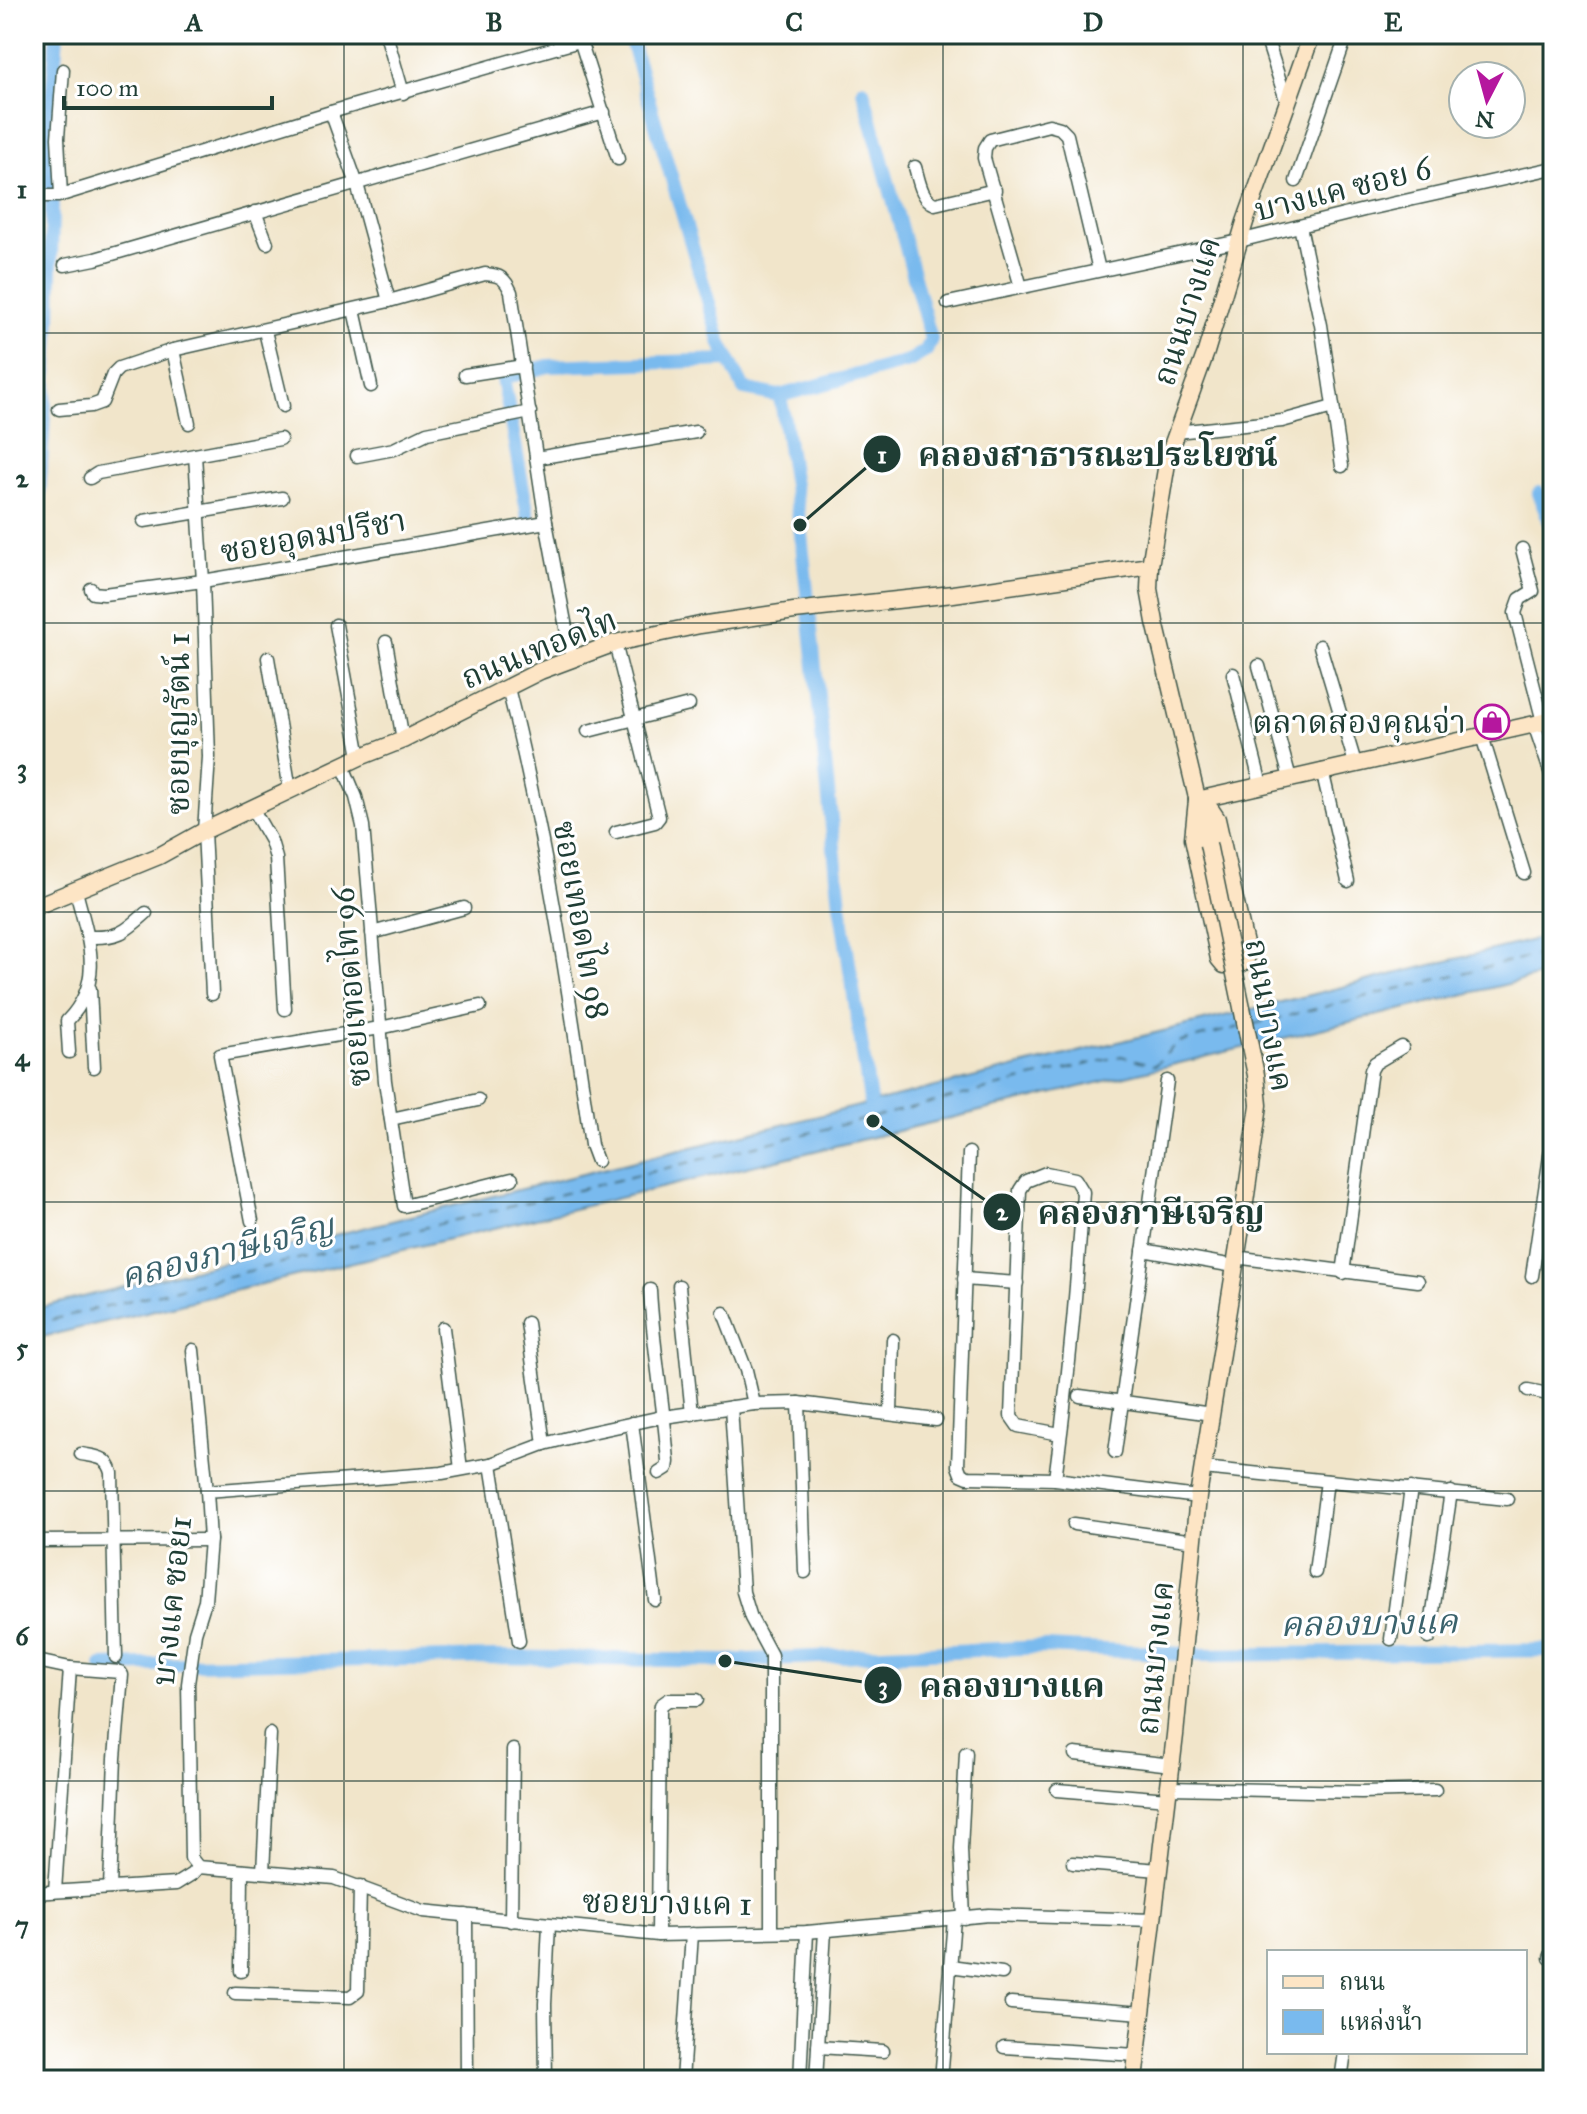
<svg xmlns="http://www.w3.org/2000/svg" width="1587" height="2114" font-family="'IM FELL Great Primer','Noto Serif Thai',serif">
  <rect width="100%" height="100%" fill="#fff"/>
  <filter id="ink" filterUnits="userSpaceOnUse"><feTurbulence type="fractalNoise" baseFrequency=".0125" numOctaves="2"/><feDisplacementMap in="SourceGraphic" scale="16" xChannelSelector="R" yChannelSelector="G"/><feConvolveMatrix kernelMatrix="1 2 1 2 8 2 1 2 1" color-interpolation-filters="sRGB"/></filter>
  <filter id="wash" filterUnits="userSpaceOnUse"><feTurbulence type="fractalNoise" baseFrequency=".006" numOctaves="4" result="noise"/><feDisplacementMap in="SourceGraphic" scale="32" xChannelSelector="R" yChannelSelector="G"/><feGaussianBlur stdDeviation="1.8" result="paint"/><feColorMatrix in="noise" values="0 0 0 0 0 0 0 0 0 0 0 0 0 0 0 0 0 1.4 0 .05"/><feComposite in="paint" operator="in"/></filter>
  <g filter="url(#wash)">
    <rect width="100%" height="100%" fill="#f1e5ca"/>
    <!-- water -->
    <polygon fill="#79baee" stroke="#4c7c91" stroke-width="2" points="1553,935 1553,973 34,1339 34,1309"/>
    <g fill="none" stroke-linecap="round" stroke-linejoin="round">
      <!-- canal -->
      <g stroke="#79baee" stroke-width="14">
        <polyline points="629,34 721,344 744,389 779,396 782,406 800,525 840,904 873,1120"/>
        <polyline points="779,396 909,361 926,351 931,339 863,90"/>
        <polyline points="1539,493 1553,533"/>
        <polyline points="528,516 503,378 548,366 728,360"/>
        <polyline points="34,575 50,318 52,205 50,125 57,34"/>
        <polyline points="102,1666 493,1657 725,1661 1046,1647 1203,1655 1553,1650"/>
      </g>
      <!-- ferry -->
      <g stroke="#3a626c" stroke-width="2" stroke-dasharray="10 8" stroke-linecap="butt">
        <polyline points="1254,1024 1553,951"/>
        <polyline points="34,1324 1121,1056 1155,1065 1177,1043 1240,1027"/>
      </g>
    </g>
  </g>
  <g filter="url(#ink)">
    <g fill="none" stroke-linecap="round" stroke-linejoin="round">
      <!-- street casing -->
      <g stroke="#3e564a" stroke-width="15">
        <g id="street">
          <polyline points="386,34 403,93"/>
          <polyline points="1265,34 1287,103"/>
          <polyline points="580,40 618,159"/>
          <polyline points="331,112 357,184 389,301"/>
          <path d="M915 167C919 180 921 199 935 204L995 190"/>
          <polyline points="1296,181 1347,34"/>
          <polyline points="61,195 58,138 63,70"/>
          <polyline points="34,196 58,196 331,112 604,34"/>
          <polyline points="255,212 267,243"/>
          <polyline points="1300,226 1321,325 1342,466"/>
          <polyline points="65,265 95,259 604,112"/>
          <polyline points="1021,287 984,158 985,148 990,140 1049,125 1060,128 1067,135 1099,270"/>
          <polyline points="948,303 1239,241 1364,210 1553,168"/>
          <polyline points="354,310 371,386"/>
          <polyline points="265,331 283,406"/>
          <polyline points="173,350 189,423"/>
          <polyline points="465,375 523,366"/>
          <path d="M59 409 91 406 102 402 113 374 119 368 173 350 389 301 485 274C500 275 505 278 511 292L546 522 572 659"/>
          <polyline points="1176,432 1282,421 1333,407"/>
          <polyline points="195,455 203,581 209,757 204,831 212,994"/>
          <polyline points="357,456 394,449 427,433 530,412"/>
          <polyline points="536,458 696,432"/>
          <polyline points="90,478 98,473 280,439"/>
          <polyline points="144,521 282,498"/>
          <polyline points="1522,549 1533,591 1520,599 1515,613 1543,722"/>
          <polyline points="91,589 93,593 104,594 203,581 546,522"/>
          <polyline points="336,625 360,757"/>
          <polyline points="386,642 403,740"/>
          <polyline points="615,643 659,817 655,822 616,832"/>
          <polyline points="1320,646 1355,763"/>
          <polyline points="268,658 290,790"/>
          <polyline points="1259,666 1290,778"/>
          <polyline points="1233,674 1261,785"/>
          <path d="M508 688C546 838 569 992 591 1145L597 1161"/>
          <polyline points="1534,724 1553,780"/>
          <polyline points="588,731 689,705"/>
          <polyline points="1482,736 1524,873"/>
          <polyline points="343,766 356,797 363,826 385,1081 404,1206 512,1179"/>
          <polyline points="1322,770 1348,881"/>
          <polyline points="252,808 271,841 276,858 285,1009"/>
          <polyline points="372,933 464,908"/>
          <path d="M88 937C118 938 124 933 146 913"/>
          <polyline points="90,989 94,1067"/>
          <path d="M69 1052 67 1021C106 981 88 939 76 891"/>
          <polyline points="391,1119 478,1100"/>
          <polyline points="969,1153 958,1466 961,1474 968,1477 1055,1479 1198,1497"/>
          <polyline points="252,1221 220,1055 380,1028 480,1006"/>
          <polyline points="1143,1250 1234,1266"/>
          <polyline points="1235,1257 1418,1281"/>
          <polyline points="1343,1273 1371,1070 1375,1063 1402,1047"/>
          <polyline points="1532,1276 1553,1136"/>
          <polyline points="964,1279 1017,1283"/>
          <polyline points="679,1286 692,1414"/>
          <path d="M650 1290C653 1348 664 1405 668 1462L667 1468 659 1473"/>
          <polyline points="724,1313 746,1370 754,1404"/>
          <polyline points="527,1323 544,1444"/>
          <polyline points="443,1328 461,1469"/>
          <polyline points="193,1350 207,1491 210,1540 205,1601 195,1633 188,1684 191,1858 198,1867 334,1878 423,1911 658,1935 807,1932 989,1915 1153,1920"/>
          <polyline points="1528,1390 1553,1395"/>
          <polyline points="1080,1396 1212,1414"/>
          <polyline points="799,1403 805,1572"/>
          <polyline points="731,1407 743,1592 751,1618 771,1655 771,1931"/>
          <polyline points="891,1413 893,1340"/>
          <polyline points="632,1423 655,1600"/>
          <polyline points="1115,1452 1167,1081"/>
          <path d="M81 1454C96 1457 108 1456 112 1473L116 1657"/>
          <polyline points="491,1464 519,1641"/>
          <polyline points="1203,1468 1507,1499"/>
          <path d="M1055 1479C1068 1384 1077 1288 1083 1192L1075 1179 1046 1173 1026 1181 1020 1190 1011 1416 1018 1426 1060 1434"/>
          <polyline points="207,1491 442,1473 491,1464 544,1444 587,1433 657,1418 754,1404 799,1403 936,1420"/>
          <polyline points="1074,1524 1194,1541"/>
          <polyline points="34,1541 210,1540"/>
          <polyline points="1315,1572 1327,1481"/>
          <polyline points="1429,1638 1451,1492"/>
          <polyline points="1391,1639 1411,1488"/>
          <polyline points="37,1661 70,1668 120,1672 122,1675 115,1758 110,1888"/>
          <polyline points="1075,1754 1172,1765"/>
          <polyline points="1169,1788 1361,1792 1435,1790"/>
          <polyline points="1057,1790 1168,1799"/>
          <polyline points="1073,1863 1159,1870"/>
          <polyline points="263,1872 270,1734"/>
          <polyline points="55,1891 70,1668"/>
          <polyline points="34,1893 176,1884 192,1874 198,1867"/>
          <polyline points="466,1915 467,2080"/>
          <polyline points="964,1918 961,1849 966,1753"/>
          <polyline points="511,1921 513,1750"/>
          <polyline points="658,1935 660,1712 661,1705 668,1700 697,1700"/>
          <polyline points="1550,1958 1553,1950"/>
          <polyline points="950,1966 1002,1973"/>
          <polyline points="241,1971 242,1871"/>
          <polyline points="235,1993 350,1997 358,1991 360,1886"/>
          <polyline points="1011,2003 1142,2013"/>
          <polyline points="818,2047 883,2051"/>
          <polyline points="1004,2047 1137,2055"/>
          <polyline points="546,2080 545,2004 549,1925"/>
          <polyline points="682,2080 692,1934"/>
          <polyline points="800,2080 807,1932"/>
          <polyline points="816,2080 825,1931"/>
          <polyline points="941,2080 954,1919"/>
          <polyline points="1341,2080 1345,2052"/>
        </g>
      </g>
      <!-- secondary casing -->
      <g stroke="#3e564a" stroke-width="19">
        <g id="secondary">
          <polygon points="1197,800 1211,810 1217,819 1247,953 1246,960 1241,964 1224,965 1219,959 1193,838"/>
          <polyline points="1197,800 1553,720"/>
          <polyline points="1208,844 1155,622 1149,589 1150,566 1168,457 1206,352 1245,222 1312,34"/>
          <polyline points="34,907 159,856 204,831 360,757 403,740 540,671 615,643 700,625 794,611 953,594 1150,566"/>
          <polyline points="1134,2080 1175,1735 1198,1497 1243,1216"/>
        </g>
      </g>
      <!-- street -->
      <use href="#street" stroke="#fff" stroke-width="12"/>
      <!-- secondary -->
      <use href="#secondary" stroke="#fde5c5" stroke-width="16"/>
      <!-- secondary-bridge casing -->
      <g stroke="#3e564a" stroke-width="19" stroke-linecap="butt">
        <polyline id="secondary-bridge" points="1208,844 1256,1075 1259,1105 1243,1216"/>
      </g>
      <!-- secondary-bridge -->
      <use href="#secondary-bridge" stroke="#fde5c5" stroke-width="16"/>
    </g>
  </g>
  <!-- grid -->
  <path fill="none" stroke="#1f3d34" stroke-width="2" stroke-opacity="0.55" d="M344 34V2080M644 34V2080M943 34V2080M1243 34V2080M34 333H1553M34 623H1553M34 912H1553M34 1202H1553M34 1491H1553M34 1781H1553"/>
  <!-- icons -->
  <defs>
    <g id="shop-ring" transform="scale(1.8)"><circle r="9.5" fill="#fff" stroke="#b5179e" stroke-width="1.5"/><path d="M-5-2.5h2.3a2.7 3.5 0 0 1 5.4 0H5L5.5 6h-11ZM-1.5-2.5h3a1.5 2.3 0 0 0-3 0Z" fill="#b5179e"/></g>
  </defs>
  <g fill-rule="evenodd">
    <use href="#shop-ring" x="1492" y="722"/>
  </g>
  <g text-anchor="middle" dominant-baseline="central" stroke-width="6" stroke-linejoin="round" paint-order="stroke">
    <!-- street labels -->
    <g font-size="32" fill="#1f3d34" stroke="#fff">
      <text transform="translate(1343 189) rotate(-14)">บางแค ซอย 6</text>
      <text transform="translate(1187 311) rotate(-72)">ถนนบางแค</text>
      <text transform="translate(313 536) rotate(-10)">ซอยอุดมปรีชา</text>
      <text transform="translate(539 649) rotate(-22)">ถนนเทอดไท</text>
      <text transform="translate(178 724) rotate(-90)">ซอยบุญรัตน์ 1</text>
      <text transform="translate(581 920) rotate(80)">ซอยเทอดไท 98</text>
      <text transform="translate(351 987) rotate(-95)">ซอยเทอดไท 96</text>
      <text transform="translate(1269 1015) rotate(80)">ถนนบางแค</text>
      <text transform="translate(172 1601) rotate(-84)">บางแค ซอย1</text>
      <text transform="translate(1155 1658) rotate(-84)">ถนนบางแค</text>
      <text transform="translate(667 1903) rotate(1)">ซอยบางแค 1</text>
    </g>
    <!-- poi labels -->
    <g font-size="32" fill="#1f3d34" stroke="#fff" text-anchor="end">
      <text x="1466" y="722">ตลาดสองคุณจ่า</text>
    </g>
    <!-- water labels -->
    <g font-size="34" font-style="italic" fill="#3a626c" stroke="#fff">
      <text transform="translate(227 1251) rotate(-14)">คลองภาษีเจริญ</text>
      <text transform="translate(1369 1623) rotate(-1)">คลองบางแค</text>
    </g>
  </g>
  <!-- callouts -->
  <path fill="none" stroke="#1f3d34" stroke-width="3" d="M800 525L882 454M873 1121L1002 1212M725 1661L883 1685"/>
  <g fill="#1f3d34" stroke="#fff" stroke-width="3">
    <circle cx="800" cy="525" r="8"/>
    <circle cx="873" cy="1121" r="8"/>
    <circle cx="725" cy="1661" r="8"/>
    <circle cx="882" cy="454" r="20"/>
    <circle cx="1002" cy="1212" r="20"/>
    <circle cx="883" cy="1685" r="20"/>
  </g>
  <g font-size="24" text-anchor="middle" font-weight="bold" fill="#fff">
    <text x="882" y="463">1</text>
    <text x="1002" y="1220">2</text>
    <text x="883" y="1694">3</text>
  </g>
  <g font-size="34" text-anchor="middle" font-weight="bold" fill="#1f3d34" stroke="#fff" stroke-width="6" stroke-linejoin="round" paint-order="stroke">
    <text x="1098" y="466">คลองสาธารณะประโยชน์</text>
    <text x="1151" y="1224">คลองภาษีเจริญ</text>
    <text x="1012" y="1697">คลองบางแค</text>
  </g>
  <!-- margin -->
  <rect width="1587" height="2114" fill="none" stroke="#fff" stroke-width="88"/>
  <!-- legend -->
  <rect x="1267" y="1950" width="260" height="104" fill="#ffffff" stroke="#a5b1ae" stroke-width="2"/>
  <rect x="1283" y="1976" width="40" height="12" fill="#fde5c5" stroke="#a5b1ae" stroke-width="2"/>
  <text x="1339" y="1990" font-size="24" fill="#1f3d34">ถนน</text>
  <rect x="1283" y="2010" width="40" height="24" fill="#79baee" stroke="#a5b1ae" stroke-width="2"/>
  <text x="1339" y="2030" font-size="24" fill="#1f3d34">แหล่งน้ำ</text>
  <!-- north arrow -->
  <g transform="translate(1487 100) rotate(186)"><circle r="38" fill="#ffffff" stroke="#a5b1ae" stroke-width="2"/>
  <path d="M0-6L14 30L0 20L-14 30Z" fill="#b5179e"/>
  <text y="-12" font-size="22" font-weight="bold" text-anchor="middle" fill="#1f3d34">N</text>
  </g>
  <!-- scale -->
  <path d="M64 96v12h208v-12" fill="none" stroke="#1f3d34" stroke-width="4"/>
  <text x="76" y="96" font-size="24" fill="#1f3d34" stroke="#ffffff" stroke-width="6" paint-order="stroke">100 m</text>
  <rect x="44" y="44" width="1499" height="2026" fill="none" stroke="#1f3d34" stroke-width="3"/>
  <g font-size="26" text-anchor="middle" font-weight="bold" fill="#1f3d34">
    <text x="194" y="31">A</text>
    <text x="494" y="31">B</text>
    <text x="794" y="31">C</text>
    <text x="1093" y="31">D</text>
    <text x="1393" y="31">E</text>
    <text x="22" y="198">1</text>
    <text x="22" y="487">2</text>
    <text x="22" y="777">3</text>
    <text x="22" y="1066">4</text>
    <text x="22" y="1356">5</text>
    <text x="22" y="1645">6</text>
    <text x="22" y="1934">7</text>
  </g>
</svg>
